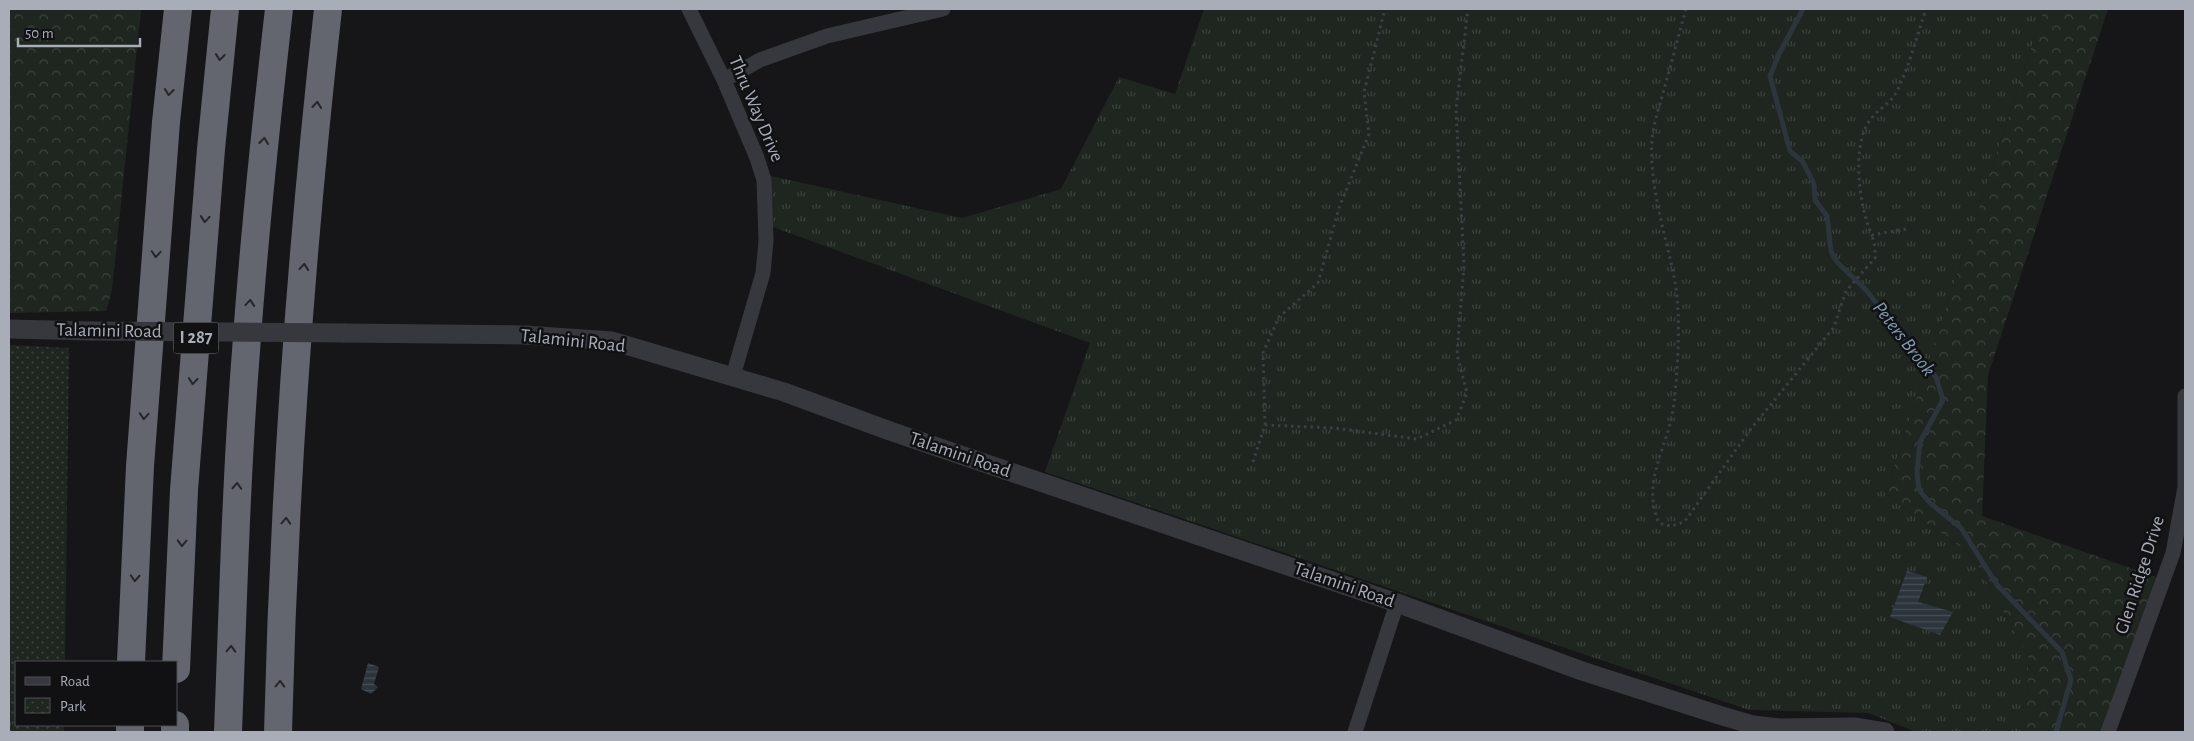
<svg xmlns="http://www.w3.org/2000/svg" width="2194" height="741" font-family="'Alegreya Sans',sans-serif">
  <defs>
    <pattern id="grass-tufts" width="24" height="20" patternUnits="userSpaceOnUse" patternTransform="scale(1.25)"><rect width="24" height="20" fill="#1e261f"/><path d="M3 7l-1-3M5 7V3M7 7l1-3M15 17l-1-3M17 17v-4M19 17l1-3" fill="none" stroke="#3c433d"/></pattern>
    <pattern id="forest-crowns" width="20" height="18" patternUnits="userSpaceOnUse" patternTransform="scale(1.25)"><rect width="20" height="18" fill="#1e261f"/><path d="M2 6a3 3 0 1 1 6 0M12 15a3 3 0 1 1 6 0" fill="none" stroke="#3c433d"/></pattern>
    <pattern id="park-dots" width="8" height="8" patternUnits="userSpaceOnUse" patternTransform="scale(1.25)"><rect width="8" height="8" fill="#1e261f"/><path d="M2 2h.1M6 6h.1" fill="none" stroke="#3c433d" stroke-width="1.8" stroke-linecap="round"/></pattern>
    <pattern id="water-rules" width="6" height="5" patternUnits="userSpaceOnUse" patternTransform="scale(1.25)"><rect width="6" height="5" fill="#2c353c"/><path d="M0 2.5h6" fill="none" stroke="#485056"/></pattern>
  </defs>
  <rect width="100%" height="100%" fill="#161618"/>
  <!-- grass -->
  <polygon fill="url(#grass-tufts)" points="1204,9 2044,9 1885,494 1972,555 2029,659 2025,732 1916,732 1868,713 1749,710 1045,472 1090,343 762,223 758,173 962,218 1061,189 1119,77 1175,94"/>
  <!-- forest -->
  <g fill="url(#forest-crowns)">
    <polygon points="9,9 141,9 112,290 106,311 9,313"/>
    <polygon points="2044,9 2108,9 1988,375 1982,516 2156,577 2109,732 2025,732 2029,659 1972,555 1885,494"/>
  </g>
  <!-- park -->
  <polygon fill="url(#park-dots)" points="9,345 69,348 65,662 16,662 16,725 64,725 64,732 9,732"/>
  <!-- water -->
  <g fill="url(#water-rules)">
    <polygon points="1907,571 1927,577 1918,602 1953,612 1940,635 1890,617"/>
    <polygon points="368,663 379,667 374,684 378,687 371,694 361,689"/>
  </g>
  <g fill="none" stroke-linecap="round" stroke-linejoin="round">
    <!-- stream -->
    <polyline stroke="#2c353c" stroke-width="5" points="1803,9 1779,54 1770,76 1790,151 1803,162 1814,184 1815,200 1827,216 1831,251 1837,262 1866,290 1936,377 1943,400 1920,442 1917,473 1919,490 1930,503 1961,528 1997,585 2062,652 2071,680 2056,732"/>
    <!-- path -->
    <g stroke="#3d3f44" stroke-width="3" stroke-dasharray="2.5 4" stroke-linecap="butt">
      <path d="M1686 9C1678 37 1671 65 1663 93 1659 108 1653 125 1652 140 1649 188 1666 235 1675 282 1681 317 1678 367 1674 403 1670 444 1640 481 1659 523 1670 527 1675 526 1685 521L1750 430 1834 327 1846 291 1875 258V248L1872 235"/>
      <path d="M1906 229 1872 235C1859 208 1851 145 1870 120 1879 108 1892 103 1898 89 1910 64 1917 35 1926 9"/>
      <polyline points="1265,425 1334,428 1417,439 1456,420 1467,393 1457,354 1464,265 1456,109 1468,9"/>
      <polyline points="1253,462 1265,425 1263,353 1279,317 1318,283 1339,208 1369,134 1364,92 1385,9"/>
      <polyline points="9,732 10,720"/>
    </g>
    <!-- minor -->
    <g stroke="#37383d" stroke-width="15">
      <polyline points="689,9 724,80 757,158 764,180 766,241 763,273 733,376"/>
      <polyline points="724,80 760,60 827,36 943,9"/>
      <polyline points="1355,732 1397,603"/>
      <polyline points="2108,732 2173,553 2185,487 2185,396"/>
    </g>
    <!-- tertiary -->
    <g stroke="#37383d" stroke-width="19">
      <polyline points="9,329 92,331"/>
      <polyline points="344,333 525,335 612,341 784,392 890,431 1397,603 1582,671 1719,715 1753,725 1780,728 1854,727 1885,732"/>
    </g>
    <!-- motorway -->
    <g stroke="#63666e" stroke-width="28">
      <polyline points="131,662 140,466 166,122 178,9"/>
      <polyline points="176,669 184,490 211,149 225,9"/>
      <polyline points="130,732 130,725"/>
      <polyline points="175,732 175,725"/>
      <path d="M228 732C233 605 236 478 246 351 254 237 266 123 279 9"/>
      <path d="M278 732C284 491 301 249 328 9"/>
    </g>
    <!-- tertiary-bridge -->
    <polyline stroke="#37383d" stroke-width="19" points="92,331 344,333"/>
  </g>
  <!-- one-way arrows -->
  <defs><path id="oneway-chevron" d="M-2-3.5L2.5 0L-2 3.5" fill="none" stroke-width="1.6" stroke-linecap="round" stroke-linejoin="round" transform="scale(1.25)"/></defs>
  <g stroke="#26262a">
    <use href="#oneway-chevron" transform="translate(220 57) rotate(96)"/>
    <use href="#oneway-chevron" transform="translate(169 92) rotate(96)"/>
    <use href="#oneway-chevron" transform="translate(317 105) rotate(-84)"/>
    <use href="#oneway-chevron" transform="translate(264 141) rotate(-84)"/>
    <use href="#oneway-chevron" transform="translate(205 219) rotate(95)"/>
    <use href="#oneway-chevron" transform="translate(156 254) rotate(94)"/>
    <use href="#oneway-chevron" transform="translate(304 267) rotate(-85)"/>
    <use href="#oneway-chevron" transform="translate(250 303) rotate(-85)"/>
    <use href="#oneway-chevron" transform="translate(193 381) rotate(95)"/>
    <use href="#oneway-chevron" transform="translate(144 416) rotate(94)"/>
    <use href="#oneway-chevron" transform="translate(237 486) rotate(-87)"/>
    <use href="#oneway-chevron" transform="translate(286 521) rotate(-88)"/>
    <use href="#oneway-chevron" transform="translate(182 543) rotate(92)"/>
    <use href="#oneway-chevron" transform="translate(135 578) rotate(93)"/>
    <use href="#oneway-chevron" transform="translate(231 649) rotate(-88)"/>
    <use href="#oneway-chevron" transform="translate(280 684) rotate(-88)"/>
  </g>
  <g text-anchor="middle" dominant-baseline="central" stroke-width="5" stroke-linejoin="round" paint-order="stroke">
    <!-- shield labels -->
    <rect fill="#111113" stroke="#7b7e86" stroke-width="1" x="173.5" y="322.5" width="45" height="31" rx="4"/>
    <g font-size="18" font-weight="bold" fill="#a8adb8">
      <text x="196" y="338">I 287</text>
    </g>
    <!-- street labels -->
    <g font-size="19" fill="#a8adb8" stroke="#111113">
      <text transform="translate(756 109) rotate(67)">Thru Way Drive</text>
      <text transform="translate(109 331) rotate(1)">Talamini Road</text>
      <text transform="translate(573 341) rotate(6)">Talamini Road</text>
      <text transform="translate(960 455) rotate(19)">Talamini Road</text>
      <text transform="translate(2140 575) rotate(-72)">Glen Ridge Drive</text>
      <text transform="translate(1344 585) rotate(19)">Talamini Road</text>
    </g>
    <!-- water labels -->
    <g font-size="20" font-style="italic" fill="#7f9bb3" stroke="#111113">
      <text transform="translate(1904 339) rotate(52)">Peters Brook</text>
    </g>
  </g>
  <!-- border -->
  <rect width="2194" height="741" fill="none" stroke="#a8adb8" stroke-width="20"/>
  <!-- legend -->
  <rect x="15" y="661" width="162" height="65" fill="#111113" stroke="#4d4f55"/>
  <rect x="25" y="677" width="25" height="8" fill="#37383d" stroke="#4d4f55"/>
  <text x="60" y="686" font-size="15" fill="#a8adb8">Road</text>
  <rect x="25" y="698" width="25" height="15" fill="url(#park-dots)" stroke="#4d4f55"/>
  <text x="60" y="711" font-size="15" fill="#a8adb8">Park</text>
  <!-- scale -->
  <path d="M18 38v8h122v-8" fill="none" stroke="#a8adb8" stroke-width="2.5"/>
  <text x="25" y="38" font-size="15" fill="#a8adb8" stroke="#111113" stroke-width="4" paint-order="stroke">50 m</text>
</svg>
